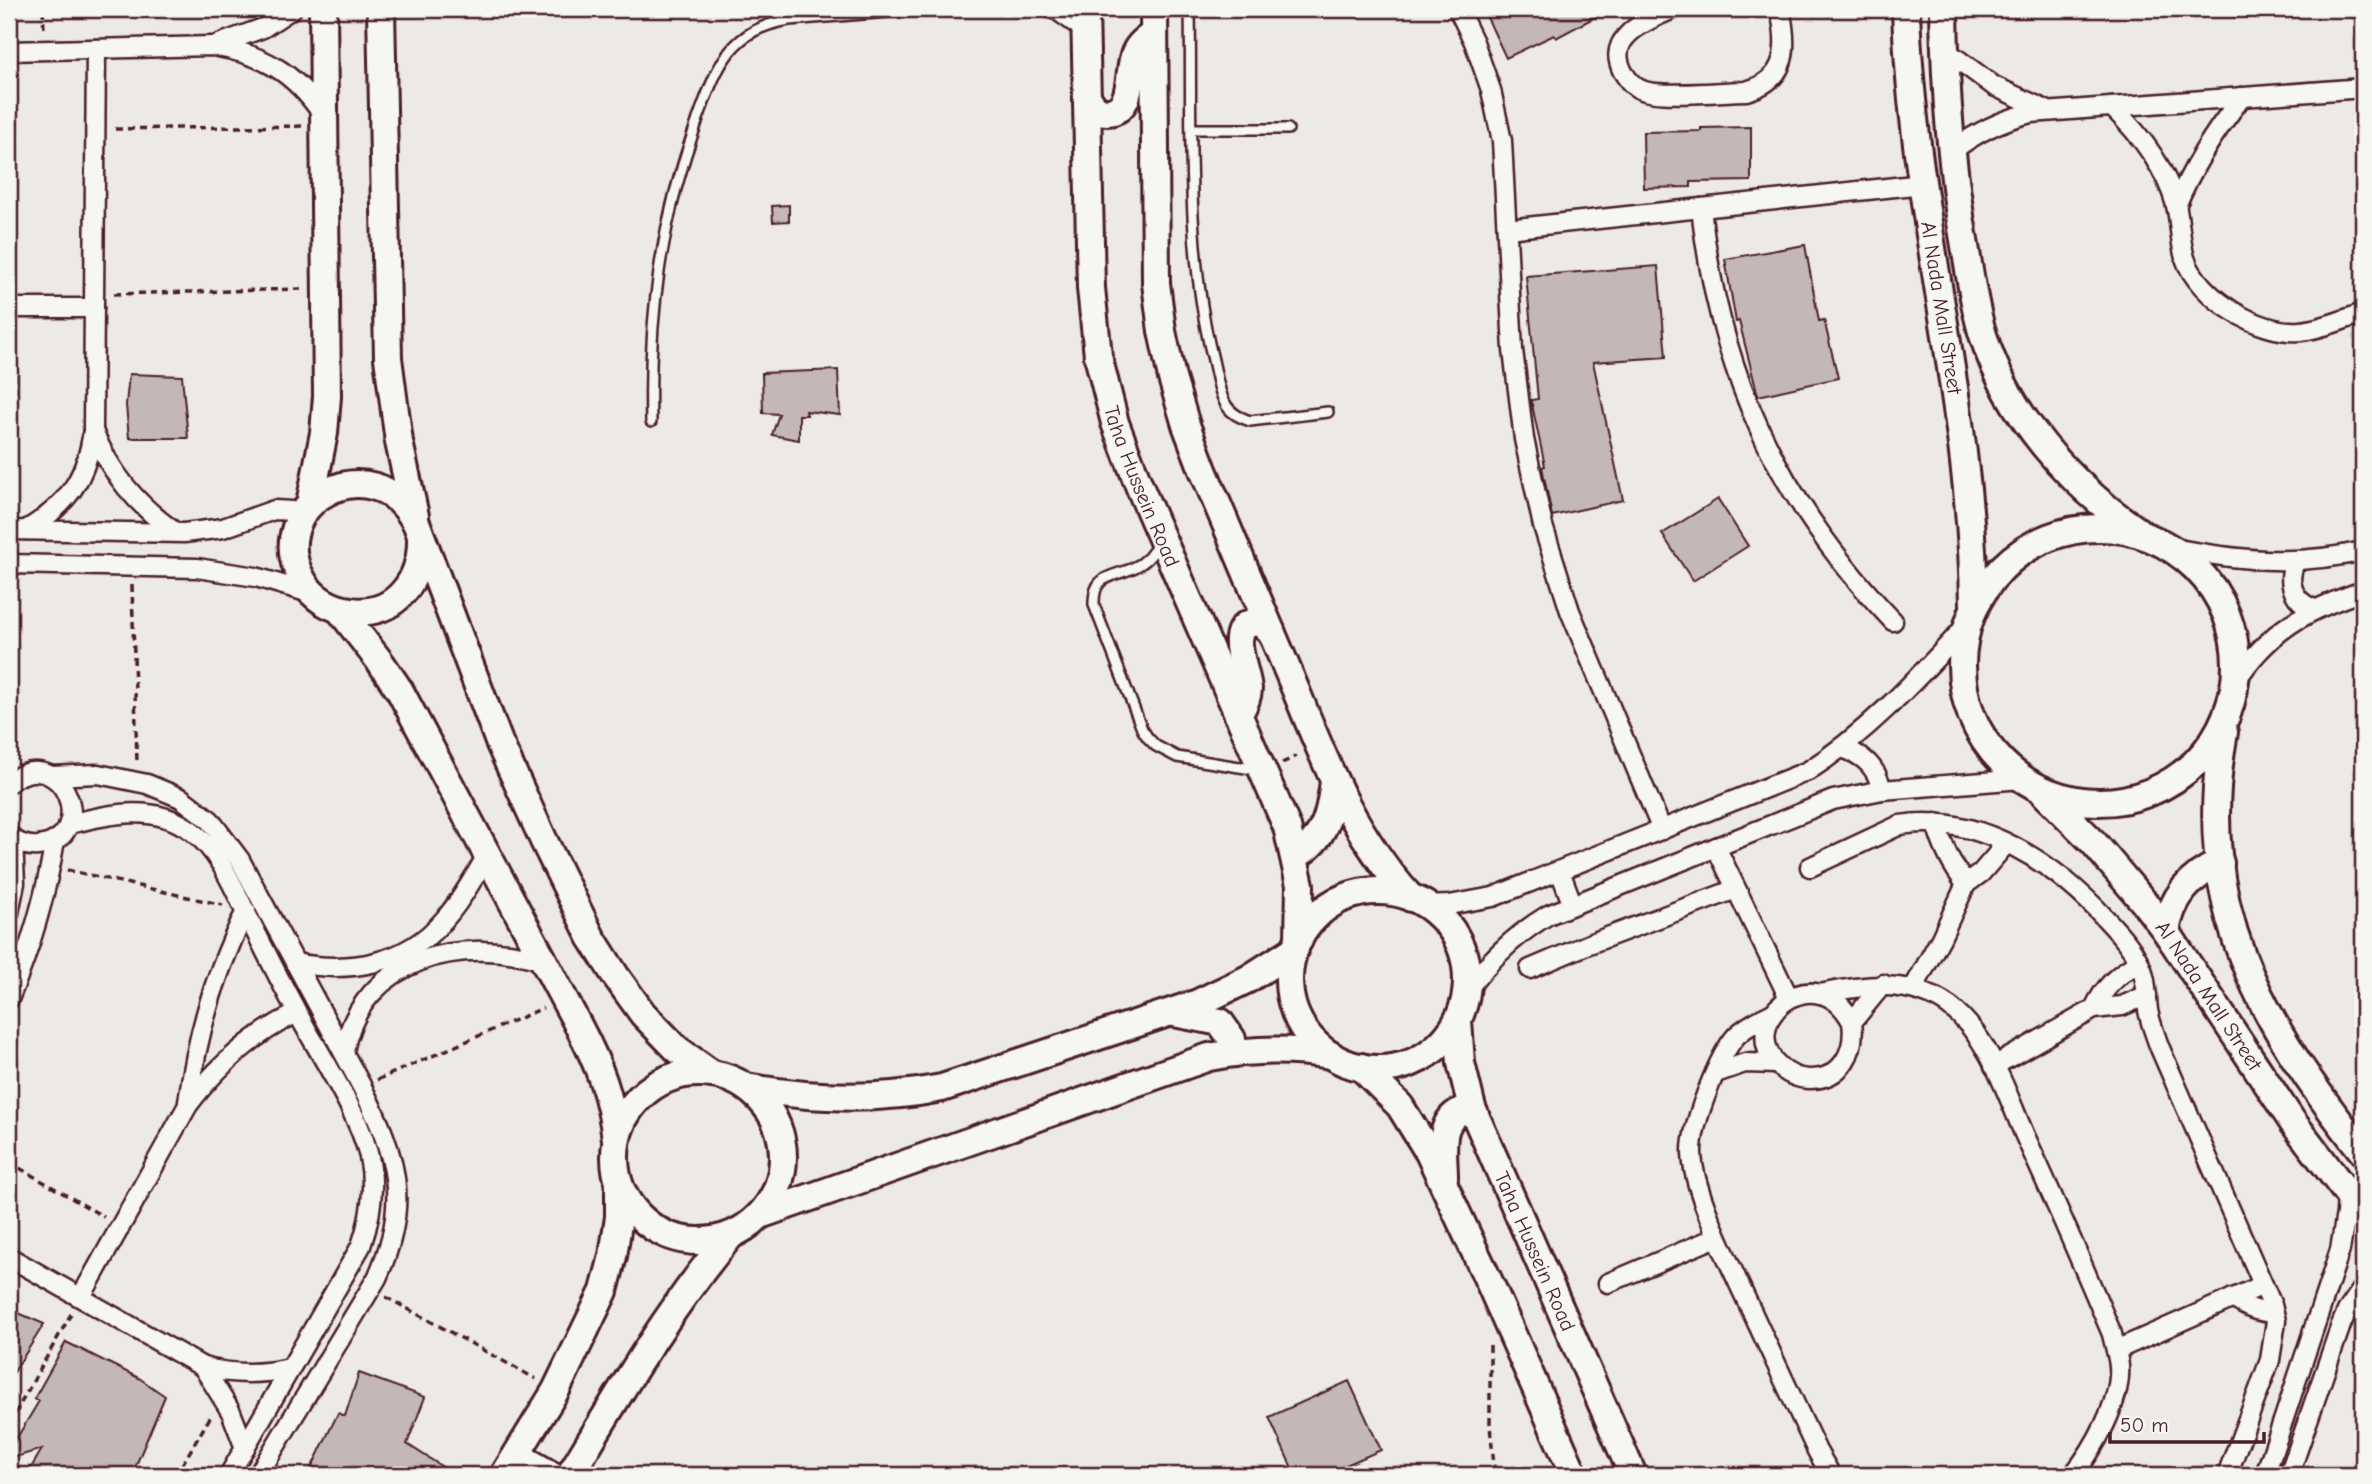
<svg xmlns="http://www.w3.org/2000/svg" width="2372" height="1484" font-family="'Comic Neue',sans-serif">
  <rect width="100%" height="100%" fill="#ece9e6"/>
  <filter id="ink" filterUnits="userSpaceOnUse"><feTurbulence type="fractalNoise" baseFrequency=".0143" numOctaves="2"/><feDisplacementMap in="SourceGraphic" scale="14" xChannelSelector="R" yChannelSelector="G"/><feConvolveMatrix kernelMatrix="1 2 1 2 8 2 1 2 1" color-interpolation-filters="sRGB"/></filter>
  <g filter="url(#ink)">
    <!-- building -->
    <g fill="#c4b7b7" stroke="#4a1f2b" stroke-width="2">
      <polygon points="1493,9 1610,9 1556,38 1554,35 1506,58 1485,13"/>
      <polygon points="1751,127 1751,181 1691,182 1691,187 1644,188 1643,132 1701,131 1701,128"/>
      <polygon points="789,205 789,221 773,222 772,206"/>
      <polygon points="1805,245 1819,321 1824,320 1838,378 1758,396 1739,321 1736,322 1725,259"/>
      <polygon points="1658,266 1666,357 1593,362 1623,500 1552,516 1542,467 1545,466 1531,400 1538,399 1526,276"/>
      <polygon points="838,370 840,415 806,411 807,415 799,415 799,440 772,435 779,414 763,413 762,373"/>
      <polygon points="129,374 182,376 188,438 129,438 126,405"/>
      <polygon points="1718,499 1748,546 1693,581 1662,534"/>
      <polygon points="9,1309 44,1324 9,1380"/>
      <polygon points="66,1342 139,1378 165,1396 132,1475 27,1475 42,1449 9,1459 9,1451 39,1401 34,1399"/>
      <polygon points="359,1373 425,1397 407,1444 455,1475 308,1475 338,1413 345,1416"/>
      <polygon points="1349,1381 1381,1450 1323,1475 1295,1475 1269,1417"/>
    </g>
    <g fill="none" stroke-linecap="round" stroke-linejoin="round">
      <!-- lane casing -->
      <g stroke="#4a1f2b" stroke-width="14">
        <g id="lane">
          <polyline points="1039,9 1056,15 1080,32"/>
          <path d="M1190 9C1192 121 1185 247 1212 356 1216 371 1218 390 1225 403 1230 413 1239 417 1250 421L1328 412"/>
          <polyline points="1192,129 1288,129"/>
          <path d="M651 422C648 315 661 220 698 119 708 92 718 59 741 40 755 28 771 23 789 20L926 9"/>
          <path d="M1159 541C1154 553 1145 563 1133 568 1111 578 1093 574 1094 605L1142 729 1148 738 1156 746 1177 757 1258 770"/>
        </g>
      </g>
      <!-- street casing -->
      <g stroke="#4a1f2b" stroke-width="23">
        <g id="street">
          <polyline points="1458,9 1474,42 1491,90 1502,141 1513,350 1524,439 1543,526 1570,611 1662,830"/>
          <path d="M1673 9C1648 20 1604 36 1623 72 1628 80 1633 87 1642 90 1661 98 1722 91 1746 91 1789 80 1788 46 1780 9"/>
          <polyline points="219,44 263,28 292,9"/>
          <polyline points="1945,50 1994,86 2046,110"/>
          <path d="M9 51 212 46C263 54 294 72 323 115"/>
          <path d="M2112 107C2141 135 2165 167 2176 205 2180 222 2180 241 2185 258 2198 298 2260 335 2301 331 2322 329 2344 319 2363 313"/>
          <path d="M1951 152C1976 132 2001 120 2031 113L2363 88"/>
          <path d="M2176 206C2193 165 2215 131 2242 97"/>
          <path d="M1701 208C1719 374 1778 500 1893 621"/>
          <polyline points="1507,229 1923,184"/>
          <polyline points="9,308 94,308"/>
          <path d="M93 431C111 474 137 505 175 532"/>
          <polyline points="9,530 184,533 223,528 274,510 292,511 302,515"/>
          <path d="M26 530C67 506 87 478 93 430L96 49"/>
          <path d="M2167 547C2235 560 2294 567 2363 551"/>
          <path d="M2295 562C2286 582 2293 601 2314 609"/>
          <polyline points="9,564 197,568 256,577 313,594"/>
          <path d="M2235 682C2269 630 2306 610 2363 591"/>
          <path d="M1842 748C1864 755 1877 768 1882 790"/>
          <path d="M51 776 98 774 147 784 181 798 210 820 240 860 362 1087C397 1157 411 1203 377 1278L258 1475"/>
          <path d="M9 783C61 739 102 838 38 846 27 847 17 843 9 836"/>
          <path d="M1936 823C1942 846 1951 865 1966 884"/>
          <path d="M69 824C111 814 154 803 192 831 219 851 233 886 247 915 264 948 280 981 298 1014 320 1055 359 1113 369 1157 376 1188 371 1217 361 1246L229 1475"/>
          <polyline points="1716,847 1789,998"/>
          <path d="M1810 867 1900 825C1979 812 2056 864 2107 920 2119 933 2131 946 2139 962 2147 978 2146 994 2148 1010 2150 1022 2155 1034 2159 1046L2272 1305 2276 1321 2270 1360 2227 1475"/>
          <polyline points="1560,871 1572,903"/>
          <path d="M1426 906 1449 905 1493 897 1808 771C1870 731 1917 678 1967 625"/>
          <polyline points="9,913 15,883 13,840"/>
          <path d="M295 963C349 973 405 965 443 921 461 901 474 877 488 854"/>
          <polyline points="1530,969 1589,944 1736,889"/>
          <polyline points="1913,989 1941,938 1966,884 1981,873 2006,844"/>
          <path d="M1467 990C1490 959 1515 935 1548 915L1833 800 1882 790 2022 779"/>
          <path d="M1820 994C1864 985 1910 978 1949 1006 1990 1037 2006 1093 2026 1138 2056 1203 2084 1268 2112 1334 2114 1344 2118 1355 2119 1366 2122 1400 2094 1449 2073 1475"/>
          <path d="M9 999C31 947 46 896 55 840"/>
          <path d="M2094 1009C2104 987 2118 973 2139 963"/>
          <path d="M1773 1013C1760 1019 1748 1025 1737 1035 1719 1054 1691 1126 1692 1153 1693 1189 1723 1249 1738 1282 1764 1338 1791 1395 1817 1451L1831 1475"/>
          <path d="M1852 1022C1815 952 1732 1024 1780 1067 1789 1075 1799 1079 1810 1079 1842 1079 1856 1051 1852 1022L1883 984"/>
          <path d="M344 1051C362 957 463 935 544 961"/>
          <polyline points="1994,1066 2094,1009 2122,1006 2147,995"/>
          <polyline points="1716,1073 1745,1063 1777,1064"/>
          <path d="M188 1102C197 1034 215 972 246 911"/>
          <path d="M9 1257 203 1367C233 1375 260 1375 290 1368"/>
          <polyline points="1608,1283 1717,1237"/>
          <path d="M81 1297 188 1105C218 1065 252 1035 297 1013"/>
          <path d="M2233 1298C2247 1308 2257 1312 2274 1313"/>
          <polyline points="2116,1350 2263,1285"/>
          <polyline points="203,1367 231,1412 245,1448"/>
          <polyline points="2265,1475 2340,1250 2346,1213 2347,1194"/>
          <polyline points="2289,1475 2341,1325 2347,1311 2363,1288"/>
        </g>
      </g>
      <!-- secondary casing -->
      <g stroke="#4a1f2b" stroke-width="32">
        <g id="secondary">
          <polyline points="381,9 388,358 399,442 415,516"/>
          <path id="s1" d="M1085 9 1091 288 1098 356 1115 423 1140 488 1287 827 1300 885 1299 940"/>
          <path d="M1154 9 1156 283 1162 331 1172 378 1186 425 1203 470C1232 539 1261 607 1290 676 1324 759 1350 831 1411 898"/>
          <path id="s2" d="M1906 9C1912 210 1972 405 1974 606"/>
          <path d="M1944 9C1945 89 1951 168 1965 246 1970 275 1974 306 1983 335 2008 415 2070 485 2138 531"/>
          <path d="M1087 96C1091 104 1096 112 1107 112 1135 111 1127 71 1135 53 1139 44 1146 39 1154 34"/>
          <polyline points="310,504 324,433 327,396 323,9"/>
          <circle cx="2099" cy="665" r="137"/>
          <path d="M421 538C422 579 396 617 351 611 331 609 313 598 303 581 258 506 373 438 417 525L499 742 544 841 591 937 615 975 643 1014 677 1049 712 1074"/>
          <path d="M339 609 381 663 400 691 579 1027C599 1065 611 1096 616 1139"/>
          <path d="M1238 715C1243 707 1248 698 1248 689 1247 672 1226 630 1251 623 1259 621 1265 626 1271 631"/>
          <path d="M2224 732C2192 904 2260 1022 2363 1152"/>
          <path id="s3" d="M2044 793 2094 843 2143 901 2166 931 2292 1121 2363 1214"/>
          <path d="M1295 856C1326 839 1330 813 1334 781"/>
          <circle cx="1378" cy="980" r="89"/>
          <path d="M2166 931C2172 897 2189 877 2220 863"/>
          <polyline points="1174,1013 1220,1022 1232,1039 1233,1053"/>
          <path id="s4" d="M1458 1021 1461 1063 1472 1108 1633 1475"/>
          <polyline points="1361,1067 1400,1106 1429,1153 1491,1286 1574,1475"/>
          <circle cx="699" cy="1157" r="84"/>
          <path d="M746 1087C812 1099 875 1101 942 1088L1198 1003 1248 979 1295 949"/>
          <path d="M1444 1178C1444 1150 1435 1114 1472 1108"/>
          <path d="M760 1215 1209 1057C1250 1049 1289 1048 1331 1055"/>
          <polyline points="517,1455 551,1475"/>
          <polyline points="504,1475 556,1390 604,1291 613,1256 619,1217 619,1185"/>
          <path d="M570 1475C620 1392 668 1309 731 1235"/>
        </g>
      </g>
      <!-- path -->
      <g stroke="#4a1f2b" stroke-width="3.5" stroke-dasharray="7 5" stroke-linecap="butt">
        <polyline points="43,9 44,31"/>
        <polyline points="115,129 303,126"/>
        <polyline points="114,294 302,289"/>
        <polyline points="14,326 16,421"/>
        <polyline points="132,585 137,762"/>
        <polyline points="1282,763 1297,756"/>
        <polyline points="67,870 223,905"/>
        <polyline points="377,1080 543,1008"/>
        <polyline points="9,1162 104,1217"/>
        <polyline points="386,1297 536,1379"/>
        <polyline points="1490,1345 1490,1426 1495,1475"/>
        <polyline points="9,1424 71,1314"/>
        <polyline points="176,1475 212,1414"/>
      </g>
      <!-- lane -->
      <use href="#lane" stroke="#f6f6f2" stroke-width="9"/>
      <!-- street -->
      <use href="#street" stroke="#f6f6f2" stroke-width="18"/>
      <!-- secondary -->
      <use href="#secondary" stroke="#f6f6f2" stroke-width="26"/>
    </g>
  </g>
  <g text-anchor="middle" dominant-baseline="central" stroke-width="7" stroke-linejoin="round" paint-order="stroke">
    <!-- street labels -->
    <g font-size="21" fill="#4a1f2b" stroke="#f6f6f2">
      <text stroke="none"><textPath href="#s2" startOffset="301">Al Nada Mall Street</textPath></text>
      <text stroke="none"><textPath href="#s1" startOffset="485">Taha Hussein Road</textPath></text>
      <text stroke="none"><textPath href="#s3" startOffset="262">Al Nada Mall Street</textPath></text>
      <text stroke="none"><textPath href="#s4" startOffset="245">Taha Hussein Road</textPath></text>
    </g>
  </g>
  <!-- margin -->
  <rect width="2372" height="1484" fill="none" stroke="#f6f6f2" stroke-width="35"/>
  <rect x="18" y="18" width="2337" height="1449" fill="none" stroke="#4a1f2b" stroke-width="2.5" filter="url(#ink)"/>
  <!-- scale -->
  <path d="M2110 1432v10h154v-10" fill="none" stroke="#4a1f2b" stroke-width="3.5"/>
  <text x="2120" y="1432" font-size="21" fill="#4a1f2b" stroke="#f6f6f2" stroke-width="5" paint-order="stroke">50 m</text>
</svg>
